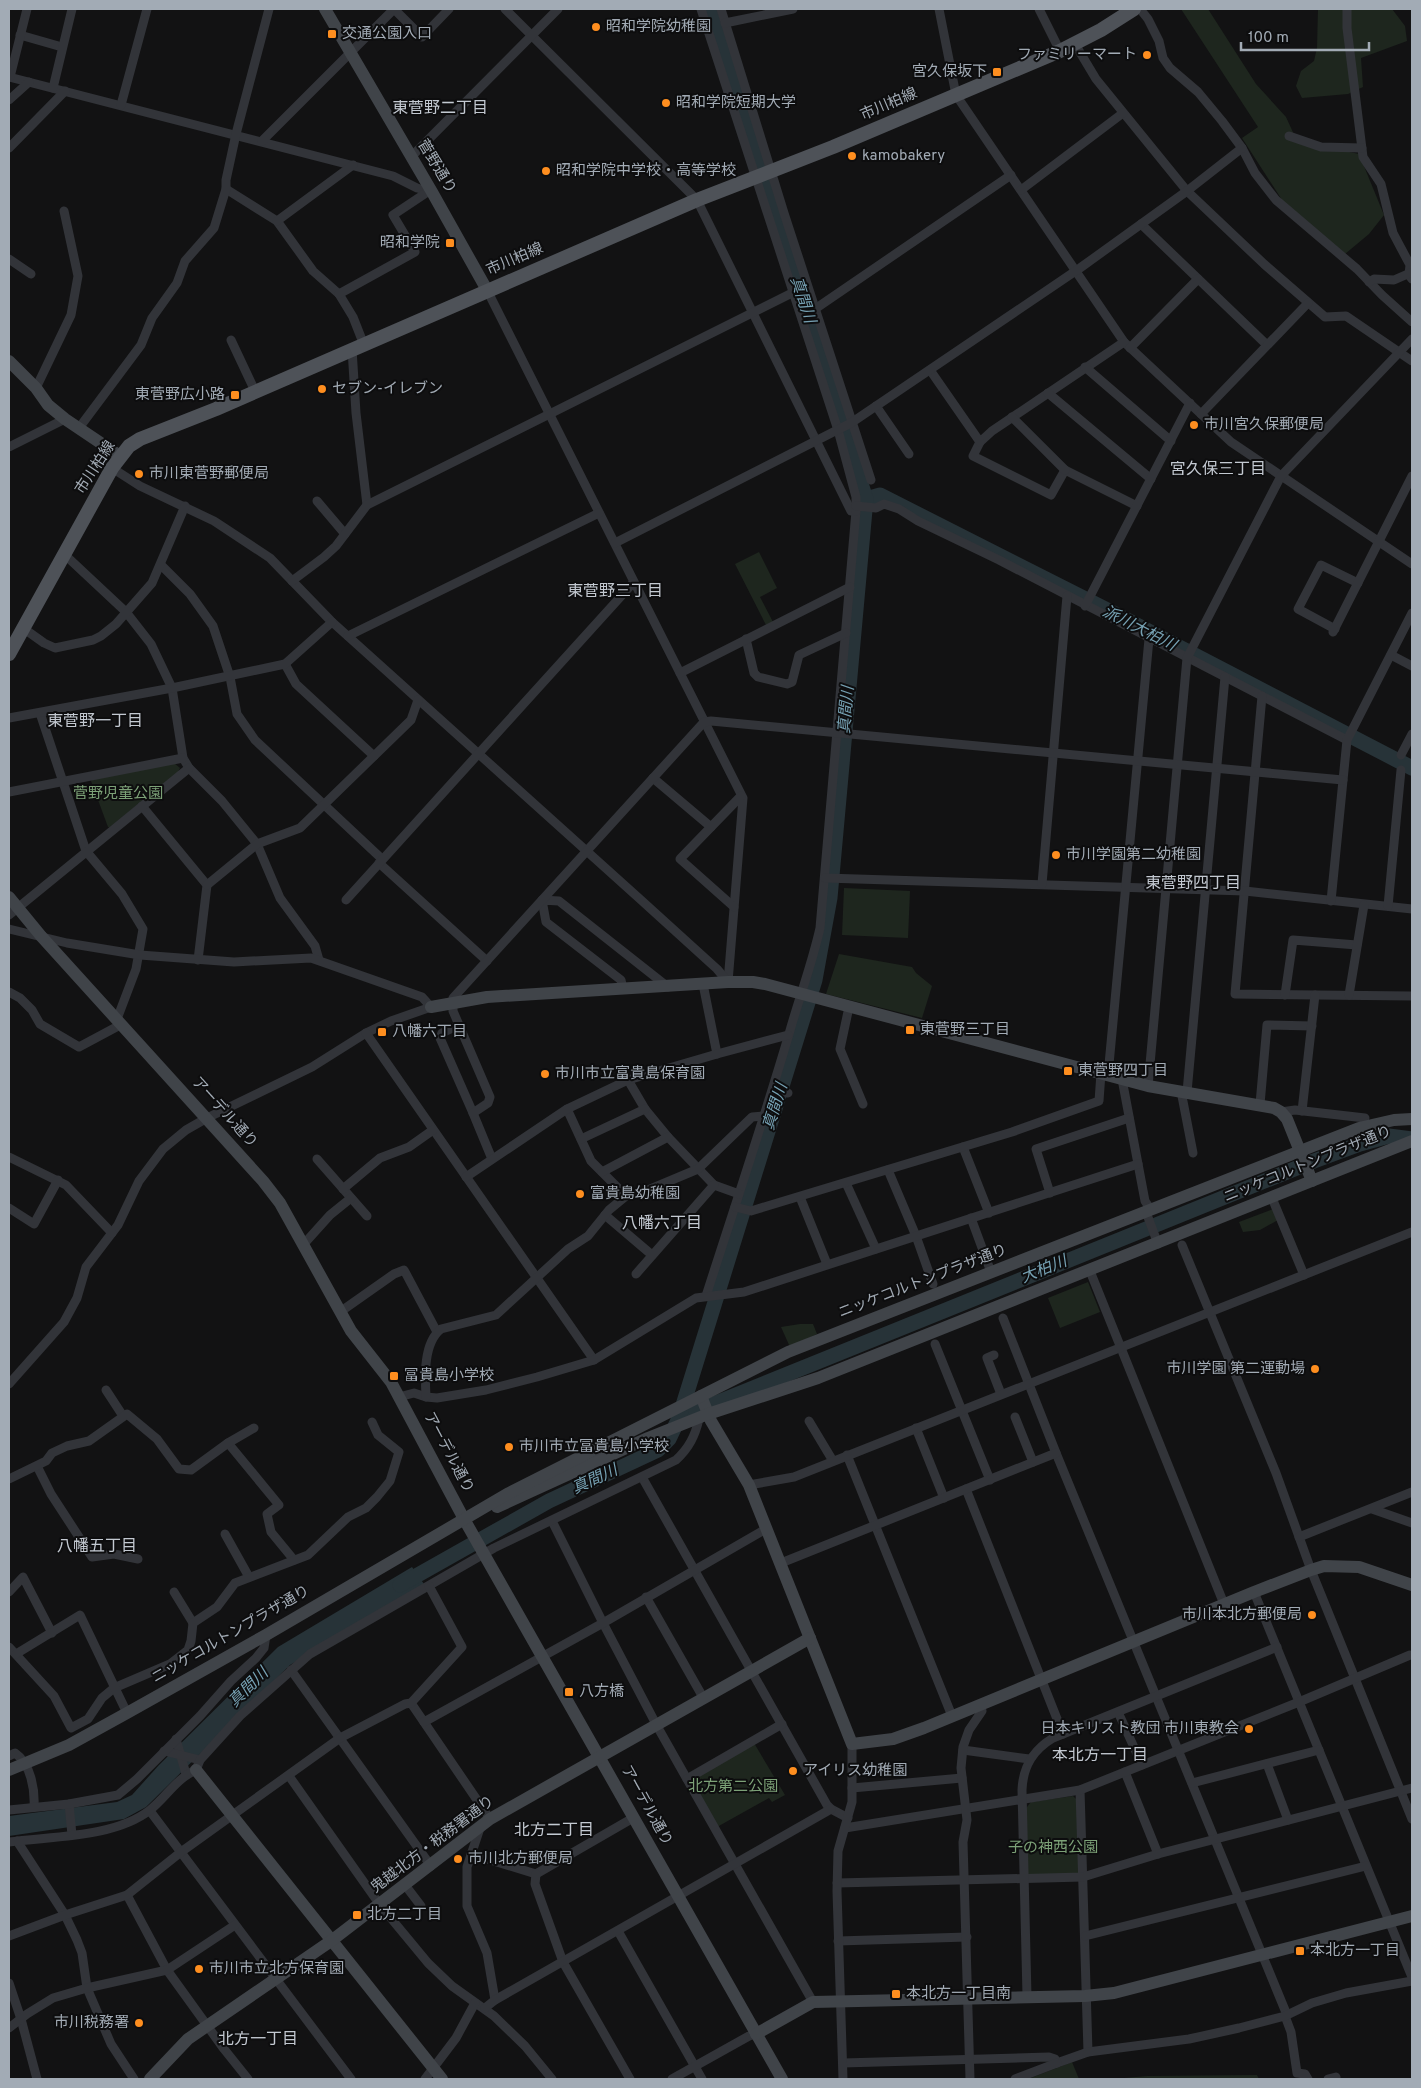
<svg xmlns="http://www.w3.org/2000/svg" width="1421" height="2088" font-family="Overpass,'Noto Sans JP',sans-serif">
  <rect width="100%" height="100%" fill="#121213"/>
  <!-- green -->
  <g fill="#1e261e">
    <polygon points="1181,9 1208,9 1256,84 1286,117 1297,141 1359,154 1384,215 1369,234 1345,254 1284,203 1242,138 1258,127"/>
    <polygon points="1318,9 1392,9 1405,26 1407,41 1361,58 1363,87 1348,94 1302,98 1296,86 1301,71 1314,61 1317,48"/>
    <polygon points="759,552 777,588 760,597 773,622 766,625 735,564"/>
    <polygon points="174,763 180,768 178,772 110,827 108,827 91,781 93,778"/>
    <polygon points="844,888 910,891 908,938 842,935"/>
    <polygon points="839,954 912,967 916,973 932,986 922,1018 826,994"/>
    <polygon points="1273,1209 1278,1220 1260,1230 1243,1232 1239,1222"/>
    <polygon points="1088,1282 1100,1312 1060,1328 1048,1298"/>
    <polygon points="800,1324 813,1324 817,1334 790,1347 781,1327"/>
    <polygon points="754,1743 785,1795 772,1802 769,1798 717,1827 690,1780"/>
    <polygon points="1073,1796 1077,1800 1081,1874 1031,1876 1027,1874 1027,1807 1031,1802"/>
    <polygon points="1072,2062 1079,2079 1028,2079"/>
    <polygon points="1257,2075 1259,2079 1113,2079 1147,2076"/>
  </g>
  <!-- water -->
  <polygon fill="#273338" points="412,1567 424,1584 290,1665 146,1807 124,1819 9,1836 9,1816 117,1802 132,1795 159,1765 278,1647"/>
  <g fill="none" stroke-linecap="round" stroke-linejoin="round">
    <!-- river -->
    <g stroke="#273338" stroke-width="15">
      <polyline points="866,499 880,495 1129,621 1412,768"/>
      <polyline points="679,1418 1314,1161 1360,1144 1389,1136 1412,1139"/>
      <polyline points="400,1585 549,1501 658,1450 669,1439 679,1418 815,980 830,898 866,499 709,9"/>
    </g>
    <!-- street -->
    <g stroke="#323439" stroke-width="9">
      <path d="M505 9 697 200 851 511H856L820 928C812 964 799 998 789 1034 763 1122 734 1209 706 1296"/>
      <polyline points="701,9 838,430 856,497 856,511"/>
      <polyline points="721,9 784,213 871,480"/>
      <polyline points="939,9 956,95 1124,342 1231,442 1412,564"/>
      <polyline points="1039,9 1060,51"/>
      <polyline points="1140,9 1148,19 1159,41 1163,58 1170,68 1198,92 1222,121 1242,148 1255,173 1276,200 1357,269 1382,295 1412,322"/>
      <polyline points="1347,9 1347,28 1363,157 1381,184 1393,233 1410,265 1409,275 1412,279"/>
      <polyline points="725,23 793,9"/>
      <polyline points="20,35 62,47"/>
      <polyline points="1075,44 1096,79 1187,191 1264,264 1325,317 1346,316 1412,361"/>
      <polyline points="9,77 393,176 417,188 432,192"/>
      <polyline points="10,77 27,9"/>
      <polyline points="53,88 72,9"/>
      <polyline points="9,100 29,82"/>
      <polyline points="121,105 147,9"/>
      <polyline points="1289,136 1321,147 1362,148"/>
      <polyline points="262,141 394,9 422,37 449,9"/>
      <polyline points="9,148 65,91"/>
      <polyline points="411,157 558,9"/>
      <polyline points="226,189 277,221 313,271 339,294 353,317 364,345"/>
      <polyline points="1021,190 1123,113"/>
      <polyline points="277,221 353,165"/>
      <polyline points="1141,224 1267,345"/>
      <polyline points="9,259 31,274"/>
      <polyline points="1369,282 1374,279 1394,280 1410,273"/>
      <polyline points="487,290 743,798 728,982"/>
      <polyline points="339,294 415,252 393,215 429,191"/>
      <polyline points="815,309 1011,175"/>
      <polyline points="231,340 255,391"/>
      <polyline points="1124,342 992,431 980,442 973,456 1051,495 1065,470 1137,506"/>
      <polyline points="1130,348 1198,279"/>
      <polyline points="352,349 356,413 367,505"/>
      <polyline points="1085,367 1171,441"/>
      <polyline points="930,370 980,442"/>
      <polyline points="36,388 71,315 78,276 64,211"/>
      <polyline points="1048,393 1151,479"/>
      <polyline points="876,406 909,454"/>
      <polyline points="1201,414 1308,303"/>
      <polyline points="1012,417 1065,470"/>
      <polyline points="79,428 141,345 152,318 177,283 185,261 214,228 226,189 226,180 236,134 269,9"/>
      <polyline points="9,447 65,419"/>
      <polyline points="112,468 140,486 214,521 270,558 331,621 641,900 717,969 728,982"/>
      <polyline points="317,501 345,534"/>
      <polyline points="856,506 876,508 884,504 899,509 918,521 999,560 1347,740"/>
      <polyline points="615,543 851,423 1080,268 1187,191 1242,148"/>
      <polyline points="64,554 126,612 151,644 172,688 183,758 189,768 222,801 257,844 280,898 315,946 319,960"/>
      <polyline points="161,565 190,594 213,626 230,677 237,714 255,740 382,859"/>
      <polyline points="292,581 324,557 336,546 367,505 792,293"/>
      <polyline points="1085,606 1190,403"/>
      <polyline points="23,628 44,643 55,648 93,640 101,636 116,624 152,583 185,506"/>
      <polyline points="1335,629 1298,609 1321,565 1358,583"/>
      <polyline points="1333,632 1412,476"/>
      <polyline points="348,636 599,513"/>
      <polyline points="746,639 754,673 758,677 787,684 792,682 799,655 846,633"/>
      <polyline points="1391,655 1412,666"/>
      <polyline points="285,664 296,684 374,756"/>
      <polyline points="680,673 850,587"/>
      <polyline points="1262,696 1235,994 1412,996"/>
      <polyline points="40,713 86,851 122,894 143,929 136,969 117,1019"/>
      <polyline points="9,718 172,688 285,664 332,622"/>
      <polyline points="1401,755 1412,734"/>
      <polyline points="653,778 711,827"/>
      <polyline points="9,792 183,758"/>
      <polyline points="142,806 207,885 198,960"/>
      <polyline points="379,863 487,961"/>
      <polyline points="825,878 1245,891 1412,909"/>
      <polyline points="1042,884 1067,596"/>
      <polyline points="207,885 257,844 300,828 411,720 418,700"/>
      <polyline points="346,900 633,583"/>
      <polyline points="1331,901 1347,740 1412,613"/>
      <polyline points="1388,906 1401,770"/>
      <polyline points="734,907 680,859 741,796"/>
      <polyline points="9,915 189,768"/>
      <polyline points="9,929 67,943 140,955 234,962 311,958 422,997 431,1007 391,1021 366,1033 312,1067 207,1118 186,1130 163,1149 139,1181 118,1225 86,1267 77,1298 64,1322 9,1384"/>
      <polyline points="703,984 717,1054"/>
      <polyline points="623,989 621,980 546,922 542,900 559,901 668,987"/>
      <polyline points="9,992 20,998 32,1010 40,1024 79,1047 122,1024"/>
      <polyline points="1285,995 1293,940 1357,945"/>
      <polyline points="1349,995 1364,905"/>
      <polyline points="849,1007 840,1049 863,1104"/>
      <polyline points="459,1025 442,1033 440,1038 473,1113"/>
      <polyline points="366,1033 594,1360"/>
      <polyline points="1108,1075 1149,639"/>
      <polyline points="1122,1079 1145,1201 1151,1210"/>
      <polyline points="628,1080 645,1109 668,1137 714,1185 739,1194"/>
      <polyline points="1148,1086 1187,658 1281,476 1412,339"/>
      <polyline points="774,1088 788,1093"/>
      <polyline points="1181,1091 1193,1153"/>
      <polyline points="1187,1092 1225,677"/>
      <polyline points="1260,1104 1267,1025 1312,1026"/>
      <polyline points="567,1109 591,1161 626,1196"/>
      <polyline points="1302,1111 1315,995"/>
      <polyline points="1281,1112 1295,1110 1365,1118"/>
      <polyline points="581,1139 645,1109"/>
      <polyline points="963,1147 989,1213"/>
      <polyline points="9,1157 66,1185 112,1233"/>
      <polyline points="317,1159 367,1216"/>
      <polyline points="492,1159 473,1113 488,1103 490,1097 453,1011 453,998 704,722 711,721 1343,780"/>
      <polyline points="888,1170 916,1236 933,1284"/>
      <polyline points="602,1172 668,1137"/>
      <polyline points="466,1177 567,1109 628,1080 717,1054 788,1035"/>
      <polyline points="846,1183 876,1249"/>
      <polyline points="343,1189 380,1158 409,1147 433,1130"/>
      <polyline points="1050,1193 1036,1149 1129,1118"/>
      <polyline points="800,1197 827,1264"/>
      <polyline points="1272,1198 1304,1275"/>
      <polyline points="735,1207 751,1211 1012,1132 1099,1101 1101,1073"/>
      <polyline points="9,1208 34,1224 58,1180"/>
      <polyline points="1146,1212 1158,1244"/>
      <polyline points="605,1215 652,1255"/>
      <polyline points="971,1218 991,1272"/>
      <polyline points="303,1245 330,1215 351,1198"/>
      <polyline points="1182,1245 1276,1473 1311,1570 1412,1819"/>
      <polyline points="1090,1271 1224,1604"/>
      <polyline points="636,1274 714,1185"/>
      <polyline points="340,1312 394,1274 404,1270 437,1332"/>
      <polyline points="1003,1318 1056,1453 1287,2015"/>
      <polyline points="935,1344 990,1480"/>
      <polyline points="994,1355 987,1358 1001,1394"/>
      <polyline points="106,1390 123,1416"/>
      <polyline points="399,1397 414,1393 426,1397 437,1398 486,1390 537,1377 594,1360 696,1298 744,1292 1138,1164"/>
      <path d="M426 1397C425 1377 423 1343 441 1329L496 1315 568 1249 588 1236 609 1210 626 1196 648 1190 698 1169 752 1117 764 1116"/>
      <polyline points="1015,1417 1033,1462"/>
      <polyline points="809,1421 833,1461"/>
      <polyline points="916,1428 944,1498"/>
      <polyline points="228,1443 279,1505 267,1514 271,1532 294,1560"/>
      <polyline points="847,1455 952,1716"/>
      <polyline points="37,1466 51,1494 92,1557 114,1554 138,1559"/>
      <polyline points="642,1477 827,1805 831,1809 848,1818"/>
      <polyline points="9,1479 46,1461 52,1453 67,1446 89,1441 127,1414 157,1439 179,1469 191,1470 228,1443 254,1428"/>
      <polyline points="749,1485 794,1477 1412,1232"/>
      <polyline points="966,1489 1063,1734"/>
      <polyline points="1372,1509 1412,1523"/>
      <polyline points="552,1521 603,1623 657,1726 813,2002"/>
      <polyline points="225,1534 249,1577"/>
      <polyline points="1299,1537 1412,1492"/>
      <polyline points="781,1563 1056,1453"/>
      <polyline points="9,1592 23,1577 52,1633"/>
      <polyline points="174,1592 193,1623"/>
      <polyline points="1254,1592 1412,1977"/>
      <polyline points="646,1597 704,1699"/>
      <polyline points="9,1647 54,1696 71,1728 88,1719 102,1698 114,1688 170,1664 188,1650 191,1641 193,1623 217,1607 235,1583 308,1555 348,1517 366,1508 377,1497 390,1481 399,1452 378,1435 372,1422"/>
      <polyline points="16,1654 80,1615 127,1713"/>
      <polyline points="291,1670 431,1866"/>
      <polyline points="411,1703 490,1819"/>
      <polyline points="1118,1712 1142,1765"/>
      <polyline points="424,1722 603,1623 766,1529"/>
      <polyline points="176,1739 186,1774"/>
      <polyline points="963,1750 1029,1759"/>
      <polyline points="164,1751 200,1760"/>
      <path d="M9 1756 15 1753C31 1764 35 1790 34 1807"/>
      <polyline points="1267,1764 1288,1820"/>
      <polyline points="1125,1772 1158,1854"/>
      <polyline points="289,1776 380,1905 428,1963 452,1986 494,2016 525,2046 552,2079"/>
      <polyline points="687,1779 782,1724"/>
      <polyline points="1192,1783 1319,1750"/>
      <polyline points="852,1788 962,1778"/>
      <polyline points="1080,1790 1088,2052"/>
      <polyline points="69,1804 72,1835"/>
      <polyline points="9,1810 69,1804 118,1795 137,1779 200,1716 231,1681 256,1658 264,1648 266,1635"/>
      <polyline points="150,1811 351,2079"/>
      <polyline points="480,1828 467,1867 467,1906 487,1953 495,2000"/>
      <polyline points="845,1828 1080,1790 1299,1702 1410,1655"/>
      <polyline points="17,1841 65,1915 77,1940 82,1953 87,1988 111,2044 134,2079"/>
      <path d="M9 1842C52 1836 114 1838 150 1810 166 1797 177 1778 196 1770L200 1760 240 1716 310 1654 494 1548 676 1460C689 1448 695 1436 699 1419"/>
      <polyline points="471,1854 536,1874 633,1818"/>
      <polyline points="536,1874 535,1884 563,1962 630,2079"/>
      <polyline points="837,1883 1083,1877 1158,1854 1412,1788"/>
      <polyline points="405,1885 421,1906"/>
      <polyline points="127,1895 167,1970 224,2049 248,2079"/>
      <polyline points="618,1931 702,2079"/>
      <polyline points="9,1936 65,1915 127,1895 181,1852 340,1738 405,1704 411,1703 462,1647 429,1586"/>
      <polyline points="1085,1936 1366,1866"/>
      <polyline points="838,1941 967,1937"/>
      <polyline points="9,1983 21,2019 37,2079"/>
      <path d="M1027 1996 1022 1790C1023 1766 1033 1750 1053 1738L1277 1647"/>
      <polyline points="485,2008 495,2000 831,1809"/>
      <polyline points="1285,2016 1291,2032 1297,2073 1305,2074 1308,2079"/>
      <polyline points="9,2028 27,2014 53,1998 87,1988 167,1970 235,1925"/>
      <polyline points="843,2063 1049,2057 1055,2059 1057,2063 1088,2052 1189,2039 1239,2028 1285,2016 1312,2003 1346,1993 1412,1981"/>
      <polyline points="425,2079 456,2038 475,2003"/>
      <polyline points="672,2079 749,2036 756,2034"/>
      <polyline points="843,2079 837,1891 838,1851 852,1802 852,1744"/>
      <polyline points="970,2079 963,1842 967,1820 961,1768 963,1747 969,1730 982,1711 980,1706"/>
      <polyline points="1015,2079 1057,2063"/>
      <polyline points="1328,2079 1336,2077 1336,2079"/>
    </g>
    <!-- secondary -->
    <g stroke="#404449" stroke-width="12">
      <polyline points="325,9 432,192 487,290"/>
      <polyline points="9,361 36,388 48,405 65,419 120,456"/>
      <polyline points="9,897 41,936 263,1181 280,1203 351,1331 391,1382 464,1519 782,2079"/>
      <polyline points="431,1007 487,997 728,982 753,982 765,984 1148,1086 1274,1108 1281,1112 1287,1119 1312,1181"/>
      <polyline points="701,1396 711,1421 749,1485 852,1744 893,1739 924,1728 1254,1592 1311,1570 1324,1566 1359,1567 1412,1585"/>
      <polyline points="497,1507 648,1438 708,1414 818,1378 1412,1141"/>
      <polyline points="9,1770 69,1745 127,1713 266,1635 509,1493 788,1352 1359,1128 1394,1120 1412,1119"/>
      <polyline points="196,1770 442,2079"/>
      <polyline points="756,2034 813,2002 1085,1996 1114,1993 1412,1916"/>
      <polyline points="150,2079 188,2039 331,1941 490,1819 810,1638"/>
    </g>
    <!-- primary -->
    <polyline stroke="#4e5258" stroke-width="14" points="9,654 112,468 129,446 140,439 216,409 697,200 833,147 1060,51 1101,30 1134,9"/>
  </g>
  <!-- markers -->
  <g fill="#fe8e1f" stroke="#0d0d0e" stroke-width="2">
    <circle cx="596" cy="27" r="5"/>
    <rect x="327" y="29" width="10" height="10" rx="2.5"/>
    <circle cx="1147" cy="55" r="5"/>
    <rect x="992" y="67" width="10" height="10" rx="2.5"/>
    <circle cx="666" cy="103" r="5"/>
    <circle cx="852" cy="156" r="5"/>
    <circle cx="546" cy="171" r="5"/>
    <rect x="445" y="238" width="10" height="10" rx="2.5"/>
    <circle cx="322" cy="389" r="5"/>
    <rect x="230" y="390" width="10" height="10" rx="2.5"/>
    <circle cx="1194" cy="425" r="5"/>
    <circle cx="139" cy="474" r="5"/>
    <circle cx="1056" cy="855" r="5"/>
    <rect x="905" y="1025" width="10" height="10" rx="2.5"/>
    <rect x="377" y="1027" width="10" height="10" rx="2.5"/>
    <rect x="1063" y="1066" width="10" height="10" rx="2.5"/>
    <circle cx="545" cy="1074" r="5"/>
    <circle cx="580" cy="1194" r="5"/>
    <circle cx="1315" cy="1369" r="5"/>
    <rect x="389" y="1371" width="10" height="10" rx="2.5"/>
    <circle cx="509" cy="1447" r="5"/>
    <circle cx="1312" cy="1615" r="5"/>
    <rect x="564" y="1687" width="10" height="10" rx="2.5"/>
    <circle cx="1249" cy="1729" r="5"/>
    <circle cx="793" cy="1771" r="5"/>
    <circle cx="458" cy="1859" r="5"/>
    <rect x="352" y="1910" width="10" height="10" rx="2.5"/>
    <rect x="1295" y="1946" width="10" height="10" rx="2.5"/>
    <circle cx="199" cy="1969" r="5"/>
    <rect x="891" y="1989" width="10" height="10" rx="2.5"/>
    <circle cx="139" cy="2023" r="5"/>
  </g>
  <g text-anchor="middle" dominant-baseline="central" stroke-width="4" stroke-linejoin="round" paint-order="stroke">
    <!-- poi labels -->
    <g font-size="15" fill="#a2abb5" stroke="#0d0d0e" text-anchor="start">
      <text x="606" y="27">昭和学院幼稚園</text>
      <text x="342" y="34">交通公園入口</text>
      <text x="1137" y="55" text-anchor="end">ファミリーマート</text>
      <text x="987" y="72" text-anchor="end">宮久保坂下</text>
      <text x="676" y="103">昭和学院短期大学</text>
      <text x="862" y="156">kamobakery</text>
      <text x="556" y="171">昭和学院中学校・高等学校</text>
      <text x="440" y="243" text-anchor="end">昭和学院</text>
      <text x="332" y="389">セブン-イレブン</text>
      <text x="225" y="395" text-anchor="end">東菅野広小路</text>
      <text x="1204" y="425">市川宮久保郵便局</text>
      <text x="149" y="474">市川東菅野郵便局</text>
      <text x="1066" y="855">市川学園第二幼稚園</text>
      <text x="920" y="1030">東菅野三丁目</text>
      <text x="392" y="1032">八幡六丁目</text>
      <text x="1078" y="1071">東菅野四丁目</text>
      <text x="555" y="1074">市川市立富貴島保育園</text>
      <text x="590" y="1194">富貴島幼稚園</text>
      <text x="1305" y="1369" text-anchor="end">市川学園 第二運動場</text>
      <text x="404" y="1376">冨貴島小学校</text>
      <text x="519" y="1447">市川市立冨貴島小学校</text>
      <text x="1302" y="1615" text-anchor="end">市川本北方郵便局</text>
      <text x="579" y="1692">八方橋</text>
      <text x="1239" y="1729" text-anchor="end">日本キリスト教団 市川東教会</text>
      <text x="803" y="1771">アイリス幼稚園</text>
      <text x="468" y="1859">市川北方郵便局</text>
      <text x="367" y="1915">北方二丁目</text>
      <text x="1310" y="1951">本北方一丁目</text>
      <text x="209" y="1969">市川市立北方保育園</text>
      <text x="906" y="1994">本北方一丁目南</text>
      <text x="129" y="2023" text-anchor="end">市川税務署</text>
    </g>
    <!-- street labels -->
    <g font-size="15" fill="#a2abb5" stroke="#0d0d0e">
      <text transform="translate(889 105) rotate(-23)">市川柏線</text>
      <text transform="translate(436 167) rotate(59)">菅野通り</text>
      <text transform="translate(515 260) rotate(-23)">市川柏線</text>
      <text transform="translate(96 468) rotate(-57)">市川柏線</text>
      <text transform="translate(224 1113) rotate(48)">アーデル通り</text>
      <text transform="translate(1308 1165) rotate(-22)">ニッケコルトンプラザ通り</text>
      <text transform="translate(923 1282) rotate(-21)">ニッケコルトンプラザ通り</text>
      <text transform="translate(448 1453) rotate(62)">アーデル通り</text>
      <text transform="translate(231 1635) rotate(-30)">ニッケコルトンプラザ通り</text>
      <text transform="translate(646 1806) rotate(61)">アーデル通り</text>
      <text transform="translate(433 1845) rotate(-37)">鬼越北方・税務署通り</text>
    </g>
    <!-- park labels -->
    <g font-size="15" fill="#7ca177" stroke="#0d0d0e">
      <text x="118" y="794">菅野児童公園</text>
      <text x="733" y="1787">北方第二公園</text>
      <text x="1053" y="1848">子の神西公園</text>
    </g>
    <!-- neighbourhood labels -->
    <g font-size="16" fill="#c3c9d1" stroke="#0d0d0e">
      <text x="440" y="109">東菅野二丁目</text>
      <text x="1218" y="470">宮久保三丁目</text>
      <text x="615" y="592">東菅野三丁目</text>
      <text x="95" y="722">東菅野一丁目</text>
      <text x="1193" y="884">東菅野四丁目</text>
      <text x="662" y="1224">八幡六丁目</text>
      <text x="97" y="1547">八幡五丁目</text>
      <text x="1100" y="1756">本北方一丁目</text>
      <text x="554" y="1831">北方二丁目</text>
      <text x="258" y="2040">北方一丁目</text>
    </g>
    <!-- water labels -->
    <g font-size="16" font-style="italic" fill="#76a1b3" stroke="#0d0d0e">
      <text transform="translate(802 300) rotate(72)">真間川</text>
      <text transform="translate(1139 629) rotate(27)">派川大柏川</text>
      <text transform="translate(847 710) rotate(-85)">真間川</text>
      <text transform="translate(776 1107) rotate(-73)">真間川</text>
      <text transform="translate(1044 1270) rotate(-22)">大柏川</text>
      <text transform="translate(595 1480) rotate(-25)">真間川</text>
      <text transform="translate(249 1688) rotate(-45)">真間川</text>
    </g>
  </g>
  <!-- border -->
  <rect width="1421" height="2088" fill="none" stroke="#a2abb5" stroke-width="20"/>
  <!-- scale -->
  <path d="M1241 42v8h128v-8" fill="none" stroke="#a2abb5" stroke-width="2.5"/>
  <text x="1248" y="42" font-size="15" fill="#a2abb5" stroke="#0d0d0e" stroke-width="4" paint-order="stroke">100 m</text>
</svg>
